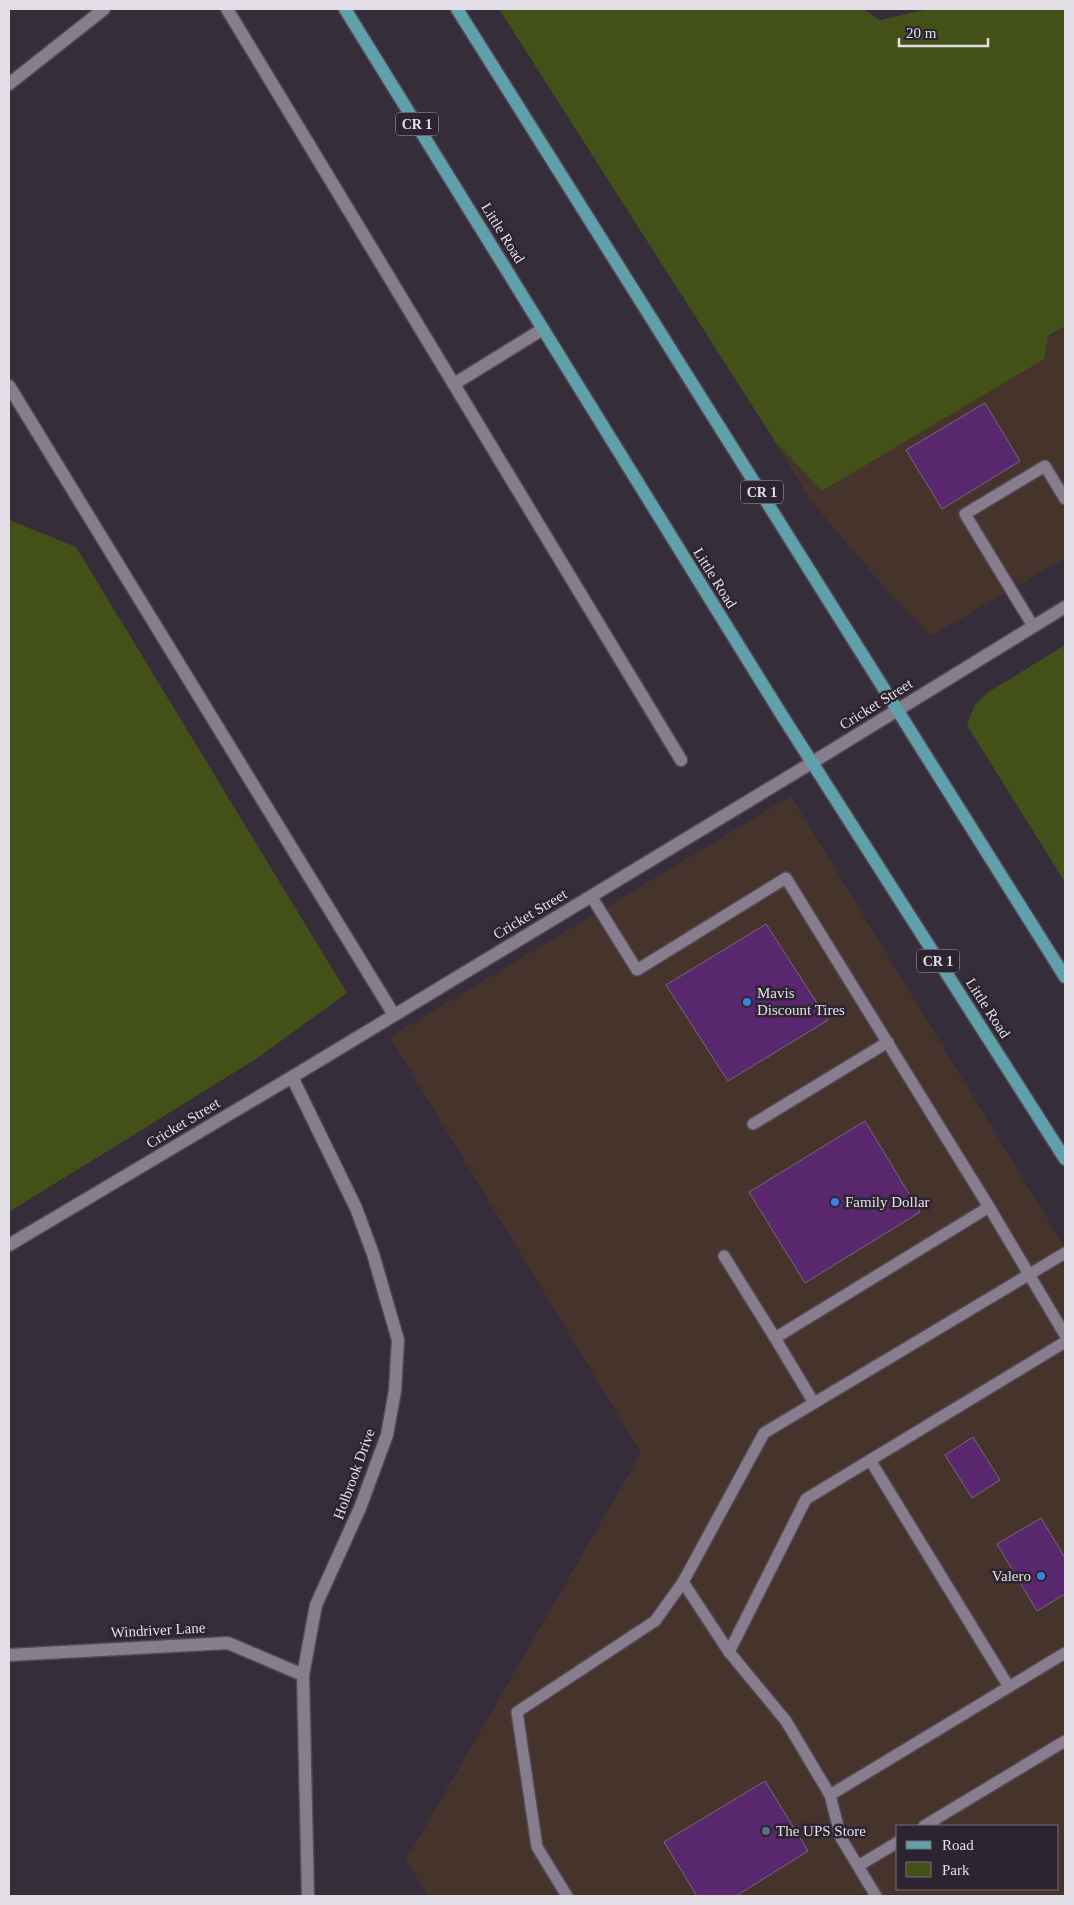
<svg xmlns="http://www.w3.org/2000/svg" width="1074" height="1905" font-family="'Times New Roman',serif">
  <rect width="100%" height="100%" fill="#362d3b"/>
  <!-- commercial -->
  <g fill="#46342c" fill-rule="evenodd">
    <polygon points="1065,326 1065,558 931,636 889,593 811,501 776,443 823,491"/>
    <path d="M791 796 1065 1248V1896H428L406 1860 641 1453 390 1037ZM898 1826H1058V1889H898Z"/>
  </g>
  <!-- green -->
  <g fill="#435018">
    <polygon points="499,9 863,9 880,20 929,9 1065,9 1065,326 1048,336 1044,359 822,491 776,443"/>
    <polygon points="9,520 76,547 347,993 256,1059 9,1212"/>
    <polygon points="1065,645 1065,882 967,725 974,706 987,693"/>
  </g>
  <!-- building -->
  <g fill="#59276e" stroke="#746a79">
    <polygon points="985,403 1020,461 942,509 906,450"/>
    <polygon points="766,924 828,1020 728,1081 666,985"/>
    <polygon points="865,1121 920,1212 805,1283 749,1192"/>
    <polygon points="973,1437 1000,1480 972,1498 945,1455"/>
    <polygon points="1041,1518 1065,1558 1065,1594 1037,1611 997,1544"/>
    <polygon points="765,1781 808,1851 736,1896 697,1896 664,1842"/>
  </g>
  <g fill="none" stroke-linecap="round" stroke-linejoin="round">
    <!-- lane casing -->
    <g stroke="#514955" stroke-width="14">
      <g id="lane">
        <polyline points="1033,626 965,514 1045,466 1065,499"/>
        <polyline points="591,896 637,970 786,878 989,1207 1065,1335"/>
        <polyline points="753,1124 888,1042"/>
        <polyline points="724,1256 775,1338"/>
        <polyline points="814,1403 775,1338 989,1207"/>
        <polyline points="870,1460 1009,1687"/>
        <polyline points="683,1582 729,1652 786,1721 830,1795 841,1838 876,1896"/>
        <polyline points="729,1652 806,1499 1065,1342"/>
        <polyline points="830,1795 1065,1653"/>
        <polyline points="924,1826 1065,1741"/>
        <polyline points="858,1866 898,1842"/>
        <polyline points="567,1896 537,1847 517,1712 655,1621 683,1582 764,1433 1065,1253"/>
      </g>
    </g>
    <!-- street casing -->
    <g stroke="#514955" stroke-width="15">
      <g id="street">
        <polyline points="227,9 681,760"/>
        <polyline points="9,84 104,9"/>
        <polyline points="454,384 543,329"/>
        <polyline points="9,386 394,1015"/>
        <polyline points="292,1077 356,1208 373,1254 398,1340 395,1391 387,1435 360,1508 316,1605 303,1675 308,1896"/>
        <polyline points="9,1245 292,1077 813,762 1065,607"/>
        <polyline points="9,1655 228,1643 303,1675"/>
      </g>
    </g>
    <!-- primary casing -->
    <g stroke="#514955" stroke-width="15">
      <g id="primary">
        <polyline points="345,9 783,717 1065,1159"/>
        <polyline points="457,9 1065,977"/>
      </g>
    </g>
    <!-- lane -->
    <use href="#lane" stroke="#887d8d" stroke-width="11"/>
    <!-- street -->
    <use href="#street" stroke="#887d8d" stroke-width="12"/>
    <!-- primary -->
    <use href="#primary" stroke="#60a0ab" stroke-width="12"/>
  </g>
  <!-- markers -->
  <g fill="#3f7fe0" stroke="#2c2431" stroke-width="2">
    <circle cx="747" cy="1002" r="5"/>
    <circle cx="835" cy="1202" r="5"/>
    <circle cx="1041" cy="1576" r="5"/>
  </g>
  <circle fill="#5c6f8a" stroke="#2c2431" stroke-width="2" cx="766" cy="1831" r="5"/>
  <g text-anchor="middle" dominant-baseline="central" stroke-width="5" stroke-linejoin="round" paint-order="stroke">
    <!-- shield labels -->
    <g fill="#2c2431" stroke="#aca6b0" stroke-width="1">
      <rect x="396" y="112.5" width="42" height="23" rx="4"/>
      <rect x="741" y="480.5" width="42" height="23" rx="4"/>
      <rect x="917" y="949.5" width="42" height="23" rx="4"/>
    </g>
    <g font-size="14" font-weight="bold" fill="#e3dee6">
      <text x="417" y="124">CR 1</text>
      <text x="762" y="492">CR 1</text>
      <text x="938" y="961">CR 1</text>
    </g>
    <!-- street labels -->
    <g font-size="15" fill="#e3dee6" stroke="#2c2431">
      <text transform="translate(503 233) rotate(58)">Little Road</text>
      <text transform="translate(715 578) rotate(58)">Little Road</text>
      <text transform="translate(876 704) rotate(-32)">Cricket Street</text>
      <text transform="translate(530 914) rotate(-31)">Cricket Street</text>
      <text transform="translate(988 1008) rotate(57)">Little Road</text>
      <text transform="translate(183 1123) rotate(-31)">Cricket Street</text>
      <text transform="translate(354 1474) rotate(-70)">Holbrook Drive</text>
      <text transform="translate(158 1630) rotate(-3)">Windriver Lane</text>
    </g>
    <!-- poi labels -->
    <g font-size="15" fill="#e3dee6" stroke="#2c2431" text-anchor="start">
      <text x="757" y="993">Mavis<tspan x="757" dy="17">Discount Tires</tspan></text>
      <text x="845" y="1202">Family Dollar</text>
      <text x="1031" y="1576" text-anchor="end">Valero</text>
      <text x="776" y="1831">The UPS Store</text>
    </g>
  </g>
  <!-- border -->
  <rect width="1074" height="1905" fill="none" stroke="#e3dee6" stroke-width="20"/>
  <!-- legend -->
  <rect x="896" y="1825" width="162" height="65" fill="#2c2431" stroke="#756e79"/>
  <rect x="906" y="1841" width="25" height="8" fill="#60a0ab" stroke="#756e79"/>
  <text x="942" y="1850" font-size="15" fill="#e3dee6">Road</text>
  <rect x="906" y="1862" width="25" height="15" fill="#435018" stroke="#756e79"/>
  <text x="942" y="1875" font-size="15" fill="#e3dee6">Park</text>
  <!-- scale -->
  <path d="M899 38v8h89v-8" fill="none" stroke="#e3dee6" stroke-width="2.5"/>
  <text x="906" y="38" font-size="15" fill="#e3dee6" stroke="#2c2431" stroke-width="4" paint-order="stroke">20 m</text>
</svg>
